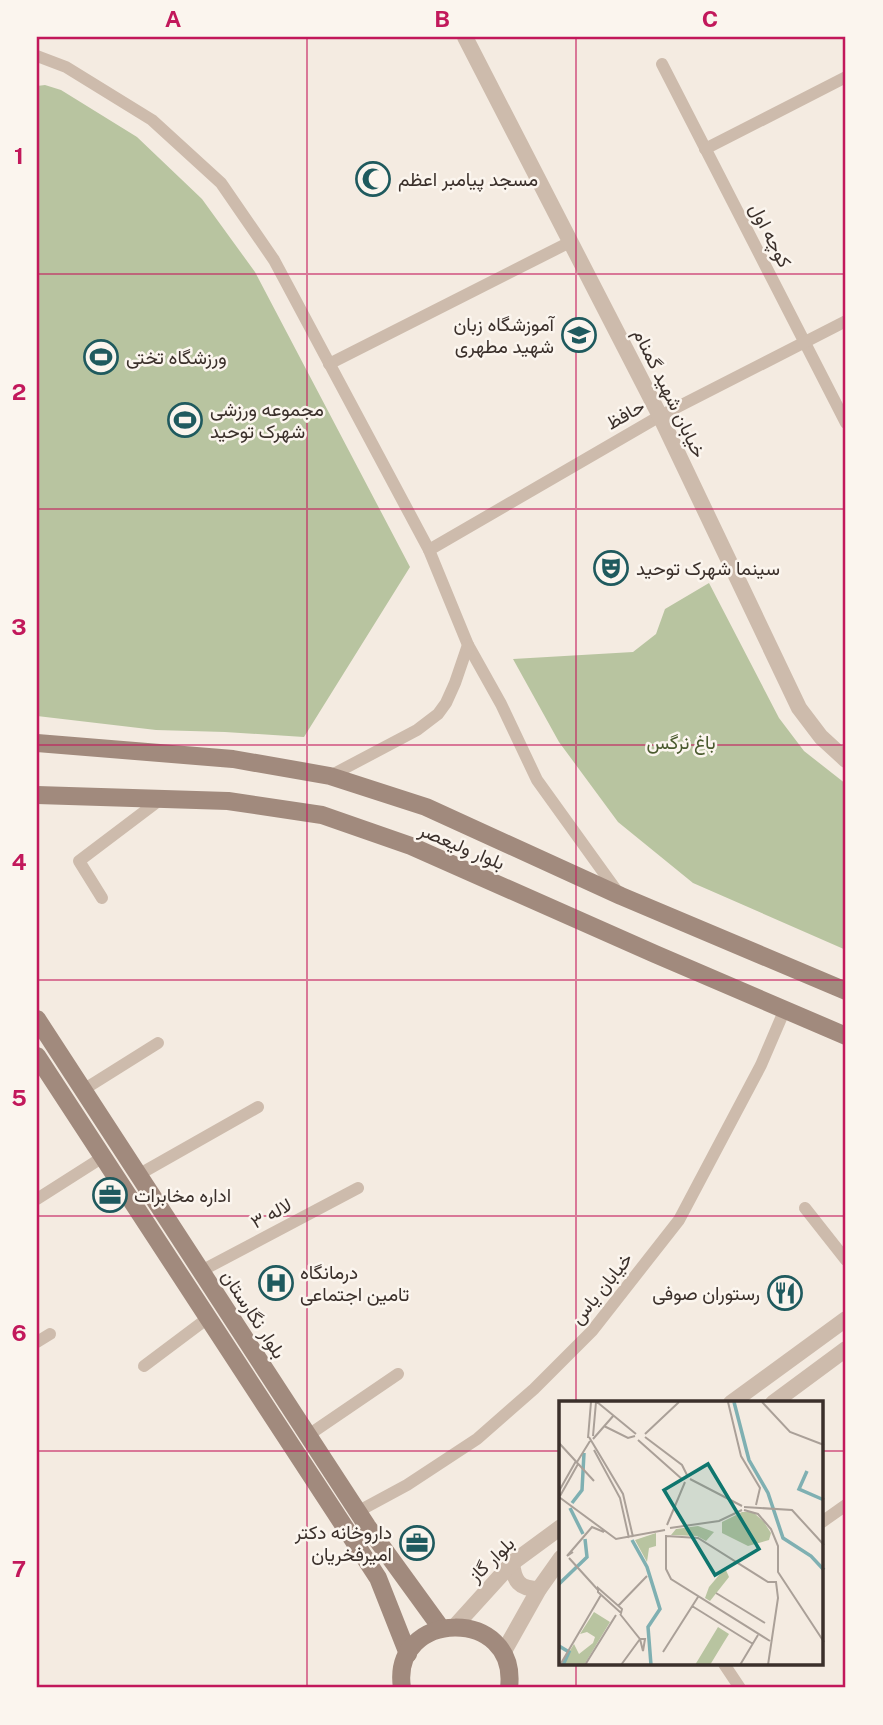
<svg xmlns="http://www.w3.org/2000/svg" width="883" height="1725" font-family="'Public Sans',Vazirmatn,sans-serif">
  <rect width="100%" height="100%" fill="#f4ebe1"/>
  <!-- green -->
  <g fill="#b8c4a0">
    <polygon points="45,85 61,90 137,137 202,199 255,272 410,567 304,737 225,732 156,730 37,716 37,86"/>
    <polygon points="709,583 779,718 804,751 846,784 846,950 693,883 618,822 559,742 513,659 633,652 656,634 665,609"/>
  </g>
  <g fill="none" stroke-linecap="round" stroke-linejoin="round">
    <!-- minor -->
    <g stroke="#cdbbac" stroke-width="12">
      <polyline points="37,56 66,67 152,120 221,183 274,260 429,550 468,645 501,704 537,780 619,894"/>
      <polyline points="662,64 846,423"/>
      <polyline points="705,149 846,77"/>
      <polyline points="329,364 570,242"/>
      <polyline points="429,550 660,416 846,321"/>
      <polyline points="330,776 417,730 438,714 446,703 455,683 468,645"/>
      <polyline points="102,898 79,861 161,799"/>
      <polyline points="83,1090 158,1043"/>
      <polyline points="138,1175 258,1107"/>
      <polyline points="37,1199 103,1157"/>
      <polyline points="805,1208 846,1260"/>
      <polyline points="201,1271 358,1188"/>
      <polyline points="37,1342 50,1334"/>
      <polyline points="144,1366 208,1318"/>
      <polyline points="307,1436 398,1374"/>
      <polyline points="357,1512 407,1485 477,1439 534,1389 592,1331 679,1220 761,1065 785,1009"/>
      <polyline points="822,1522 846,1505"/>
      <polyline points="724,1664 740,1688"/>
    </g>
    <!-- tertiary -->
    <g stroke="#cdbbac" stroke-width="16">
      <polyline points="465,37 660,416 799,708 821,737 846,760"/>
      <polyline points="731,1403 846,1319"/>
      <polyline points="773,1403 846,1349"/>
      <path d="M512 1563C514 1581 519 1589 539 1589"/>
      <polyline points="455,1626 512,1563 561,1527"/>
      <polyline points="503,1653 539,1589 561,1558"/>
    </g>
    <!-- secondary -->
    <g stroke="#a18a7d" stroke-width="18">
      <polyline points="37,743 233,759 330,776 426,807 621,896 846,991"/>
      <polyline points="37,795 228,801 322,815 411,846 655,954 846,1036"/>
      <polyline points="37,1019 367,1526 441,1628"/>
      <polyline points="37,1056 378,1578 408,1654"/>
      <path d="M402 1688C390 1609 519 1606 509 1688"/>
    </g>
  </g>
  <!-- grid -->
  <path fill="none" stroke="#c2185b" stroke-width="2" stroke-opacity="0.55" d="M307 37V1688M576 37V1403M37 274H846M37 509H846M37 745H846M37 980H846M37 1216H846M37 1451H561M822 1451H846M576 1664V1688"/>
  <!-- icons -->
  <defs>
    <g id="mosque-ring" transform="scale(1.75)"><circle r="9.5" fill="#fbf5ee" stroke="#1f5a5e" stroke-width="1.5"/><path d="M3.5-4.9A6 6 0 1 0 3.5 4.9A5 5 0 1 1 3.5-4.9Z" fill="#1f5a5e"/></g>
    <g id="school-ring" transform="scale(1.75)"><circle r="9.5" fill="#fbf5ee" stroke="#1f5a5e" stroke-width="1.5"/><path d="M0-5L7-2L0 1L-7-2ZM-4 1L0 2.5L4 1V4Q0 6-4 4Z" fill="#1f5a5e"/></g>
    <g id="stadium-ring" transform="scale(1.75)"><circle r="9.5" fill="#fbf5ee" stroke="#1f5a5e" stroke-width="1.5"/><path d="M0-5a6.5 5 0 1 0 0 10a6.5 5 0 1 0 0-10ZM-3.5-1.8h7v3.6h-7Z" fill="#1f5a5e"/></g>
    <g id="theatre-ring" transform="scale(1.75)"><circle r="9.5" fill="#fbf5ee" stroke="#1f5a5e" stroke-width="1.5"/><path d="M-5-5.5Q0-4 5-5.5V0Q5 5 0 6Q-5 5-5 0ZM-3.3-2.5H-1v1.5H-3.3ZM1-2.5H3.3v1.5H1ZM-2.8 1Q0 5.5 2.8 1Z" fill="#1f5a5e"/></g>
    <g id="office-ring" transform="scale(1.75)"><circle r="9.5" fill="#fbf5ee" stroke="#1f5a5e" stroke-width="1.5"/><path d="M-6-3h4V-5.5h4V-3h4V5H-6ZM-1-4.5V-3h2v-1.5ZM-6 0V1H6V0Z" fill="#1f5a5e"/></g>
    <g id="hospital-ring" transform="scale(1.75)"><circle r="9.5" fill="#fbf5ee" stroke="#1f5a5e" stroke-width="1.5"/><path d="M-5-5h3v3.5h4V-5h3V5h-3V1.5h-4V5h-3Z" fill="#1f5a5e"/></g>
    <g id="restaurant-ring" transform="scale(1.75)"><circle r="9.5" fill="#fbf5ee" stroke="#1f5a5e" stroke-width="1.5"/><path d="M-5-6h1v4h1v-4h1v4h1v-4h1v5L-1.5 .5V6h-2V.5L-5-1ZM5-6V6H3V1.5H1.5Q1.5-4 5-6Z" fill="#1f5a5e"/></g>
  </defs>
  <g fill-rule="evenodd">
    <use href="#mosque-ring" x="373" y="179"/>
    <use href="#school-ring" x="579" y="335"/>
    <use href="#stadium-ring" x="101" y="357"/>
    <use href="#stadium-ring" x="185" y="420"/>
    <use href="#theatre-ring" x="611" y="568"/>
    <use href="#office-ring" x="110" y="1195"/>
    <use href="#hospital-ring" x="276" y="1283"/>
    <use href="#restaurant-ring" x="785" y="1293"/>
    <use href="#office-ring" x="417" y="1543"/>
  </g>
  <g text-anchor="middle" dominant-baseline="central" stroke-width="5" stroke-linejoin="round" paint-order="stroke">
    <!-- poi labels -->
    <g font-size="19" fill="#3b302b" stroke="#fbf5ee" text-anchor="start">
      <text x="398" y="179">مسجد پیامبر اعظم</text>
      <text x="554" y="324" text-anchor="end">آموزشگاه زبان<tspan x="554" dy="22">شهید مطهری</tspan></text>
      <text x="126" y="357">ورزشگاه تختی</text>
      <text x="210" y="409">مجموعه ورزشی<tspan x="210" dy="22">شهرک توحید</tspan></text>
      <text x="636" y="568">سینما شهرک توحید</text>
      <text x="134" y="1195">اداره مخابرات</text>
      <text x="300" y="1272">درمانگاه<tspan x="300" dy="22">تامین اجتماعی</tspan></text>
      <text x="760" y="1293" text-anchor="end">رستوران صوفی</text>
      <text x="392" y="1532" text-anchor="end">داروخانه دکتر<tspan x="392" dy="22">امیرفخریان</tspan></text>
    </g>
    <!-- street labels -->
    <g font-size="19" fill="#3b302b" stroke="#fbf5ee">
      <text transform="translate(771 235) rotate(63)">کوچه اول</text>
      <text transform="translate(670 393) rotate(64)">خیابان شهید گمنام</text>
      <text transform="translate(625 414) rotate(-30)">حافظ</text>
      <text transform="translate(462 846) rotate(23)">بلوار ولیعصر</text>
      <text transform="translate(271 1213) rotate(-28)">لاله ۳</text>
      <text transform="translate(601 1288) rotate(-51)">خیابان یاس</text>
      <text transform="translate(254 1314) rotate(57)">بلوار نگارستان</text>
      <text transform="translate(491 1559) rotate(-44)">بلوار گاز</text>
    </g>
    <!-- park labels -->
    <g font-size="19" fill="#4a5a2e" stroke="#fbf5ee">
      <text x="681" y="742">باغ نرگس</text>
    </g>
  </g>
  <!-- overview -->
  <g transform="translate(559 1401)">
    <rect width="264" height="264" fill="#f4ebe1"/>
    <path d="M183 111H194L205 121 212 132 210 139 189 145 163 132V121ZM139 125 155 131 147 140 138 135 112 134 117 128ZM97 132V145L90 147 88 161 76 139ZM166 167 170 176 151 200 146 197 150 186ZM35 211 51 221 25 264H2L15 243 20 253 34 242 36 236 28 231 21 233ZM159 226 170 233 165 241 151 264H136Z" fill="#b8c4a0"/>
    <path fill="none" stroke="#7fb0b2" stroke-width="3.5" d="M175 1 190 59 209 92 224 137 252 155 265 169M248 70 240 88 265 99M13 102 23 89 25 52M11 107 24 133M73 139 88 166 101 208 89 226 92 264M0 183 28 156 26 138M0 245 10 251 4 264"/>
    <path fill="none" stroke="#aaa098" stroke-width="2" d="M38 1 77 33M169 1 182 55 201 87 197 104M203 1 231 31 265 44M45 25 69 37 76 35M86 33 120 1M34 35 37 1M30 36 64 93 74 136M86 36 123 64 129 76M29 37 32 1M34 38 55 14M79 39 124 79M0 42 35 80M35 49 61 97 70 137M18 61 31 40M131 78 183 105M0 90 17 60M1 95 19 63M0 96 57 138 106 129M185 106 233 109 265 144M185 109 199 113 212 128 219 145V171L265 241M108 124 126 81M111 127 160 120 183 109M107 134V168L112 178 211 240M107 135 139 137 209 181H217L219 197 209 264M14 151 8 155 33 126 45 131M10 157 39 189M39 187 63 208 62 212 39 191ZM157 192 206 222M59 205 88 175M133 205 194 243M61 213 81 238H86L84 250 81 238M104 251 139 196M1 264 42 194M26 264 57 214M62 264 81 238M181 264 199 234"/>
    <path fill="#0f766e" fill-opacity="0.15" stroke="#0f766e" stroke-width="3.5" d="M149 63 200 148 156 174 105 89Z"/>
    <rect width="264" height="264" fill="none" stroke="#3b302b" stroke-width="3.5"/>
  </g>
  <!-- border -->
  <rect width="883" height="1725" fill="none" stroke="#fbf5ee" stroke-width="77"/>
  <rect x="38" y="38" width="806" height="1648" fill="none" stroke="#c2185b" stroke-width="2.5"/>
  <g font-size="23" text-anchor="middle" font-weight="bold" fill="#c2185b">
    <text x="173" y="27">A</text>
    <text x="442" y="27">B</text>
    <text x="710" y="27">C</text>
    <text x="19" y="164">1</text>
    <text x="19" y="400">2</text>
    <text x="19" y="635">3</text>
    <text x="19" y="870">4</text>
    <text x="19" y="1106">5</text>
    <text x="19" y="1341">6</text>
    <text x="19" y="1577">7</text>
  </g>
</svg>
